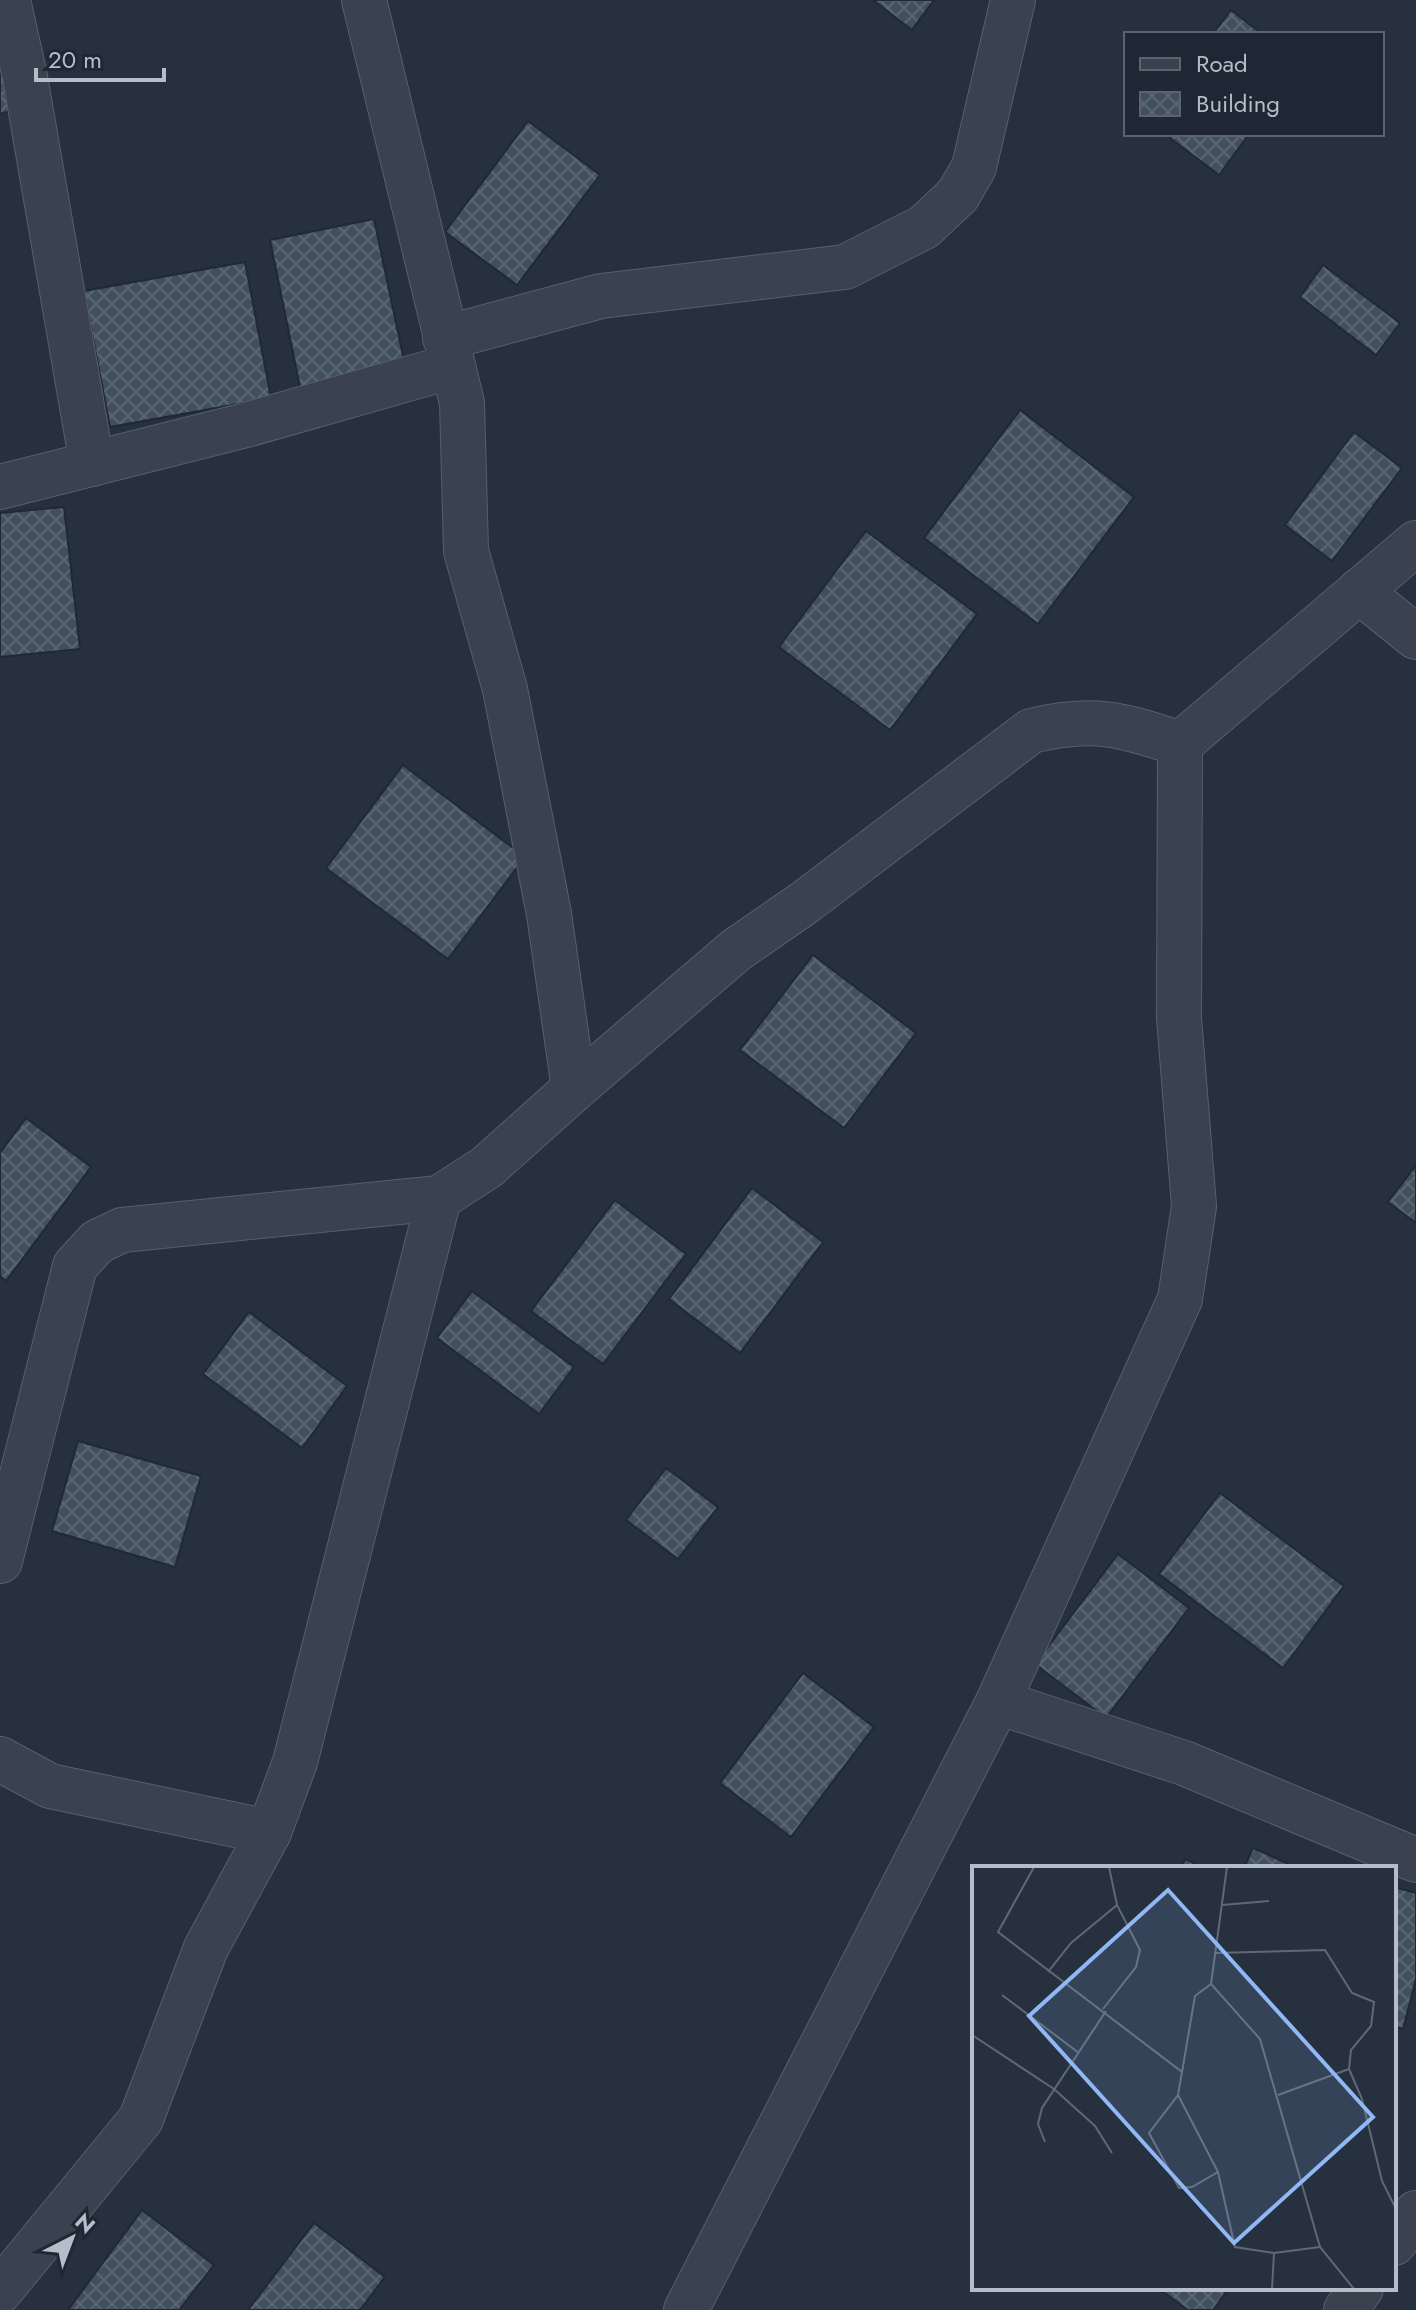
<svg xmlns="http://www.w3.org/2000/svg" width="1416" height="2310" font-family="Jost,sans-serif">
  <defs>
    <pattern id="building-cross-hatch" width="8" height="8" patternUnits="userSpaceOnUse" patternTransform="scale(2)"><rect width="8" height="8" fill="#424f5d"/><path d="M0 0l8 8M0 8l8-8" fill="none" stroke="#5b6673"/></pattern>
  </defs>
  <rect width="100%" height="100%" fill="#26303e"/>
  <!-- building -->
  <g fill="url(#building-cross-hatch)" stroke="#202935" stroke-width="2">
    <polygon points="873,0 934,0 912,30"/>
    <polygon points="1231,10 1262,34 1213,34"/>
    <polygon points="0,51 14,110 0,114"/>
    <polygon points="528,121 600,175 517,285 445,232"/>
    <polygon points="1165,134 1249,134 1219,175"/>
    <polygon points="374,219 406,370 301,392 270,240"/>
    <polygon points="245,262 271,398 110,427 84,291"/>
    <polygon points="1323,265 1400,323 1376,355 1300,297"/>
    <polygon points="1020,410 1134,497 1038,624 924,538"/>
    <polygon points="1354,432 1402,468 1332,561 1285,525"/>
    <polygon points="64,507 80,649 0,657 0,513"/>
    <polygon points="866,531 977,614 890,730 779,647"/>
    <polygon points="403,765 525,857 448,959 326,868"/>
    <polygon points="813,955 916,1033 844,1128 740,1050"/>
    <polygon points="26,1118 91,1167 6,1281 0,1276 0,1153"/>
    <polygon points="1416,1165 1416,1223 1388,1202"/>
    <polygon points="752,1188 823,1242 740,1353 669,1299"/>
    <polygon points="615,1200 686,1254 603,1364 531,1311"/>
    <polygon points="472,1291 574,1367 539,1414 437,1338"/>
    <polygon points="249,1312 347,1386 302,1448 203,1374"/>
    <polygon points="78,1441 201,1476 175,1567 52,1531"/>
    <polygon points="666,1468 718,1507 678,1559 626,1520"/>
    <polygon points="1220,1493 1344,1586 1283,1668 1159,1574"/>
    <polygon points="1118,1554 1189,1608 1106,1718 1035,1664"/>
    <polygon points="803,1673 874,1727 791,1837 720,1783"/>
    <polygon points="1253,1848 1298,1868 1244,1868"/>
    <polygon points="1185,1859 1204,1868 1181,1868"/>
    <polygon points="1394,1887 1416,1893 1416,1979 1403,2029 1394,2026"/>
    <polygon points="142,2210 214,2265 179,2310 68,2310"/>
    <polygon points="314,2223 385,2277 360,2310 248,2310"/>
    <polygon points="1158,2288 1229,2288 1213,2310 1188,2310"/>
  </g>
  <g fill="none" stroke-linecap="round" stroke-linejoin="round">
    <!-- minor casing -->
    <g stroke="#57606c" stroke-width="46">
      <g id="minor">
        <polyline points="8,0 25,77 92,464"/>
        <polyline points="445,338 601,296 845,267 924,227 958,195 974,167 1013,0"/>
        <polyline points="0,487 246,425 453,366"/>
        <polyline points="1359,591 1416,637"/>
        <path d="M574 1089 736 950 804 903 1031 731C1093 716 1122 724 1180 744"/>
        <polyline points="0,1561 75,1266 97,1242 122,1230 439,1198 487,1167 574,1089 549,914 505,689 466,551 462,403 364,0"/>
        <polyline points="998,1702 1184,1763 1416,1860"/>
        <polyline points="0,1759 50,1786 269,1832"/>
        <polyline points="1394,2243 1416,2213"/>
        <polyline points="0,2291 141,2119 206,1948 269,1832 295,1762 439,1198"/>
        <polyline points="686,2310 998,1702 1180,1299 1194,1206 1179,1018 1180,744 1416,543"/>
        <polyline points="1346,2310 1361,2288"/>
      </g>
    </g>
    <!-- minor -->
    <use href="#minor" stroke="#39424e" stroke-width="44"/>
  </g>
  <!-- overview -->
  <g transform="translate(972 1866)">
    <rect width="424" height="424" fill="#26303e"/>
    <path fill="none" stroke="#606876" stroke-width="2" d="M62 1 26 66 210 206 206 229 177 267 207 322 220 321 246 306M255 1 239 118 288 173 348 381 382 423M250 39 297 35M243 87 353 84 380 127 402 136 399 160 379 184 377 203 390 233 410 315 424 343M76 106 99 77 145 39M30 129 107 187M131 143 164 101 168 84 145 39 137 1M0 169 82 223 123 260 140 287M210 206 223 130 239 118M206 229 246 306 263 381 302 387 348 381M306 229 377 203M73 276 66 258 70 242 134 145M300 423 302 387"/>
    <path fill="#8fb8f4" fill-opacity="0.15" stroke="#8fb8f4" stroke-width="4" d="M196 24 401 251 262 377 57 150Z"/>
    <rect width="424" height="424" fill="none" stroke="#b6bdc9" stroke-width="4"/>
  </g>
  <!-- legend -->
  <rect x="1124" y="32" width="260" height="104" fill="#1e2733" stroke="#5b636f" stroke-width="2"/>
  <rect x="1140" y="58" width="40" height="12" fill="#39424e" stroke="#5b636f" stroke-width="2"/>
  <text x="1196" y="72" font-size="24" fill="#b6bdc9">Road</text>
  <rect x="1140" y="92" width="40" height="24" fill="url(#building-cross-hatch)" stroke="#5b636f" stroke-width="2"/>
  <text x="1196" y="112" font-size="24" fill="#b6bdc9">Building</text>
  <!-- north arrow -->
  <g transform="translate(72 2238) rotate(42)" stroke="#1e2733" stroke-width="6" paint-order="stroke">
  <path d="M0-6L14 30L0 20L-14 30Z" fill="#b6bdc9"/>
  <text y="-12" font-size="22" font-weight="bold" text-anchor="middle" fill="#b6bdc9">N</text>
  </g>
  <!-- scale -->
  <path d="M36 68v12h128v-12" fill="none" stroke="#b6bdc9" stroke-width="4"/>
  <text x="48" y="68" font-size="24" fill="#b6bdc9" stroke="#1e2733" stroke-width="6" paint-order="stroke">20 m</text>
</svg>
